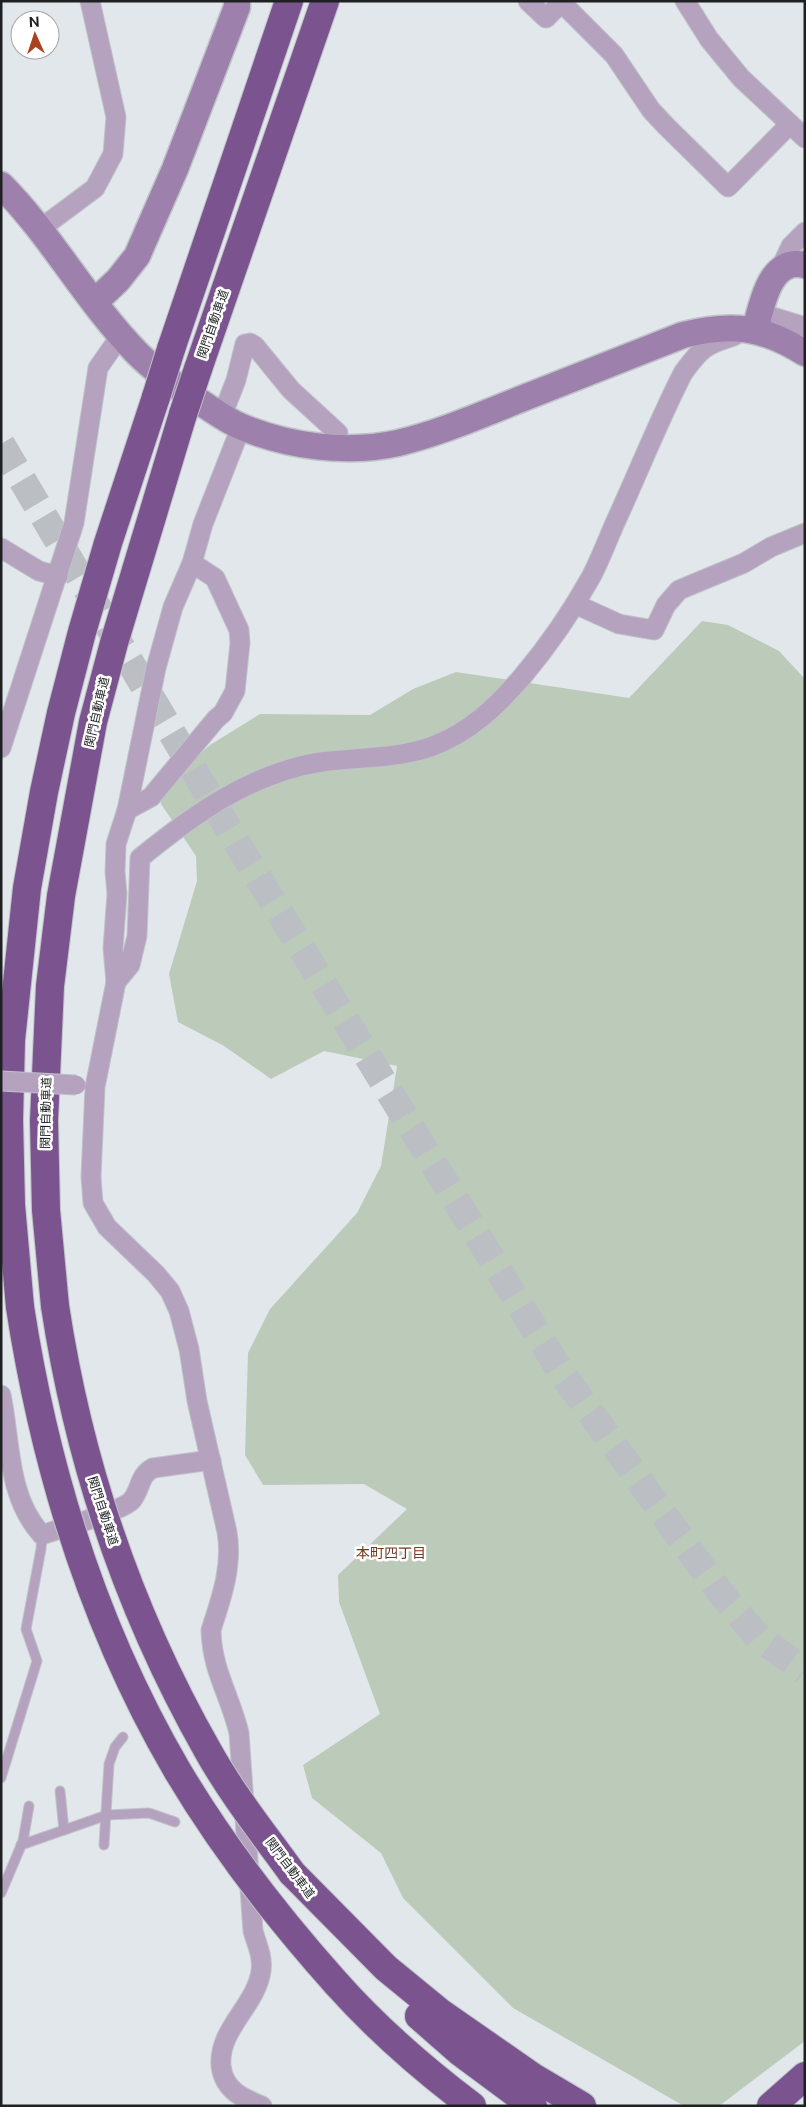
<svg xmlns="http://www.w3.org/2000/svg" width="806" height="2107" font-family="'Public Sans','Noto Sans JP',sans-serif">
  <rect width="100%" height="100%" fill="#e2e7ec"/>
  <!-- green -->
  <polygon fill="#bccbb9" points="702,621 728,625 779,651 805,679 805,2041 719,2106 684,2106 513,2008 403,1898 381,1853 312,1798 303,1765 380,1714 339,1602 338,1575 407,1509 364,1484 263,1485 245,1455 248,1353 270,1309 357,1213 381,1166 397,1066 324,1051 271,1079 224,1046 178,1022 169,974 197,881 196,856 161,804 159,791 210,745 260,714 370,715 413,689 456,672 629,698"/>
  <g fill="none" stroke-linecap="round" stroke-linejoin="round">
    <!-- highway-tunnel -->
    <polyline stroke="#bbbfc4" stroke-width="28" stroke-dasharray="28 14" stroke-linecap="butt" points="1,444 237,843 561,1372 719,1591 758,1637 805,1671"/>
    <!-- lane casing -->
    <g stroke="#bfc3c8" stroke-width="11">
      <g id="lane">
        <polyline points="1,1778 37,1661 26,1629 41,1549 42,1535"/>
        <polyline points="60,1791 64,1830"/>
        <polyline points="21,1845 107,1815 149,1813 175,1822"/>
        <polyline points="104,1845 109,1764 115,1747 123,1737"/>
        <polyline points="1,1893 23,1841 29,1806"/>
      </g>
    </g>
    <!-- street casing -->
    <g stroke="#bfc3c8" stroke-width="21">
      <g id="street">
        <polyline points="528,1 546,18 563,1"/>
        <polyline points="685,1 709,39 741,78 805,138"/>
        <polyline points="562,3 614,55 651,110 666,126 728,187 790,124"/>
        <polyline points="40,229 95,188 113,154 116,117 90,1"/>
        <polyline points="780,269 791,246 805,232"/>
        <polyline points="760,313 805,327"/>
        <polyline points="222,416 236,380 245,344 250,343 255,346 291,390 338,433"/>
        <path d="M241 427 203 524 192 563 173 607 156 668 127 810 116 844 115 872 117 894 113 948 116 982 95 1087 91 1177 93 1203 107 1227 156 1274 170 1291 179 1311 189 1349 197 1401 227 1532C233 1566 221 1599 211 1630 212 1671 230 1695 239 1733L253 1931C257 1945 263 1956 261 1971 256 2006 218 2029 221 2066 224 2090 242 2098 262 2106"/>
        <polyline points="1,548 39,571 58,576"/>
        <polyline points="575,604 619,624 654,630 666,605 679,590 744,563 771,547 805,533"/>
        <polyline points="1,748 74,523 98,368 121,335"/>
        <polyline points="127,810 151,797 216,719 223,713 235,691 240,643 239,630 215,578 192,563"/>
        <path d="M116 982 130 965 137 936 140 858C194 814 251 773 321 762 358 757 398 759 433 746 470 732 497 706 522 677 548 646 571 613 591 577 600 560 607 541 615 523 638 473 658 422 683 373 701 348 705 345 734 336"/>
        <path d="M1 1395C11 1443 7 1497 42 1535 58 1529 123 1511 132 1500 141 1489 139 1475 153 1468L211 1460"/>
      </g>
    </g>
    <!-- secondary casing -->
    <g stroke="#bfc3c8" stroke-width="29">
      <g id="secondary">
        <path d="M1 185C52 236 86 301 137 353 154 370 173 384 194 398 210 408 225 420 242 427 290 447 348 454 398 443 440 433 481 415 521 399 575 378 629 356 683 335 731 323 762 326 805 353"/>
        <polyline points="95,302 118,280 137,256 175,169 237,7 237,1"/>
        <path d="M755 330C762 305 769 257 805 265"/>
      </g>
    </g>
    <!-- highway casing -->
    <g stroke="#bfc3c8" stroke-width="30">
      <g id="highway">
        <polyline points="171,349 289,1"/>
        <polyline points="198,369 325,1"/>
        <polyline points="55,1306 46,1210 44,1121 50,986 61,896 93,722 114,643 183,414"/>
        <polyline points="20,1307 11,1205 9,1120 11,1040 27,888 44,792 61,713 82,632 108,543 156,397"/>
        <polyline points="292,1873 386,1968 441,2013 533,2077 582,2106"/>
        <path d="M336 1983C377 2029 423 2069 472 2106"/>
        <polyline points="419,2016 460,2052 533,2106"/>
        <polyline points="771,2106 805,2076"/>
      </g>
    </g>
    <!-- lane -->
    <use href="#lane" stroke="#b5a2bf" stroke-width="9"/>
    <!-- street -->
    <use href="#street" stroke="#b5a2bf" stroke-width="19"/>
    <!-- secondary -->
    <use href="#secondary" stroke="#9d80ab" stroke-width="26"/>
    <!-- highway -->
    <use href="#highway" stroke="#7b538f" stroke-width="28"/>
    <!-- street-bridge casing -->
    <g stroke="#bfc3c8" stroke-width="21" stroke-linecap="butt">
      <polyline id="street-bridge" points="1,1081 76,1085"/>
    </g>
    <!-- highway-bridge casing -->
    <g stroke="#bfc3c8" stroke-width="30" stroke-linecap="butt">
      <g id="highway-bridge">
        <polyline points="156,397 171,349"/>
        <polyline points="183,414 198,369"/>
        <path d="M55 1306C79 1464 129 1612 208 1751 232 1794 263 1833 292 1873"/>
        <path d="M20 1307C45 1469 94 1628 177 1770 222 1846 278 1918 336 1983"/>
      </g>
    </g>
    <!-- street-bridge -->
    <use href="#street-bridge" stroke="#b5a2bf" stroke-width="19"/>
    <!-- highway-bridge -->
    <use href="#highway-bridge" stroke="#7b538f" stroke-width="28"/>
  </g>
  <g text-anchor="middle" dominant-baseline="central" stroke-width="5" stroke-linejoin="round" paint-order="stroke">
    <!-- street labels -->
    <g font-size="12" fill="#1e2022" stroke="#fff">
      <text transform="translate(213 324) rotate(-71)">関門自動車道</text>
      <text transform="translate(97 712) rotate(-77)">関門自動車道</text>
      <text transform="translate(46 1113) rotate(-89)">関門自動車道</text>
      <text transform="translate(103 1511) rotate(72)">関門自動車道</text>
      <text transform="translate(290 1868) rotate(53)">関門自動車道</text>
    </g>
    <!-- neighbourhood labels -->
    <g font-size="14" fill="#78351f" stroke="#fff">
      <text x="391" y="1553">本町四丁目</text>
    </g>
  </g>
  <!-- border -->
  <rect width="806" height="2107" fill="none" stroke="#1e2022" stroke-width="5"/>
  <!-- north arrow -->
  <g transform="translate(35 35) rotate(357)"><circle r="24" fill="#ffffff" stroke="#a5a6a7"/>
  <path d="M0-4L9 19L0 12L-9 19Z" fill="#a9421e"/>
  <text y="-8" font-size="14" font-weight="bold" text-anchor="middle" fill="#1e2022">N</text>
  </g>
</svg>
